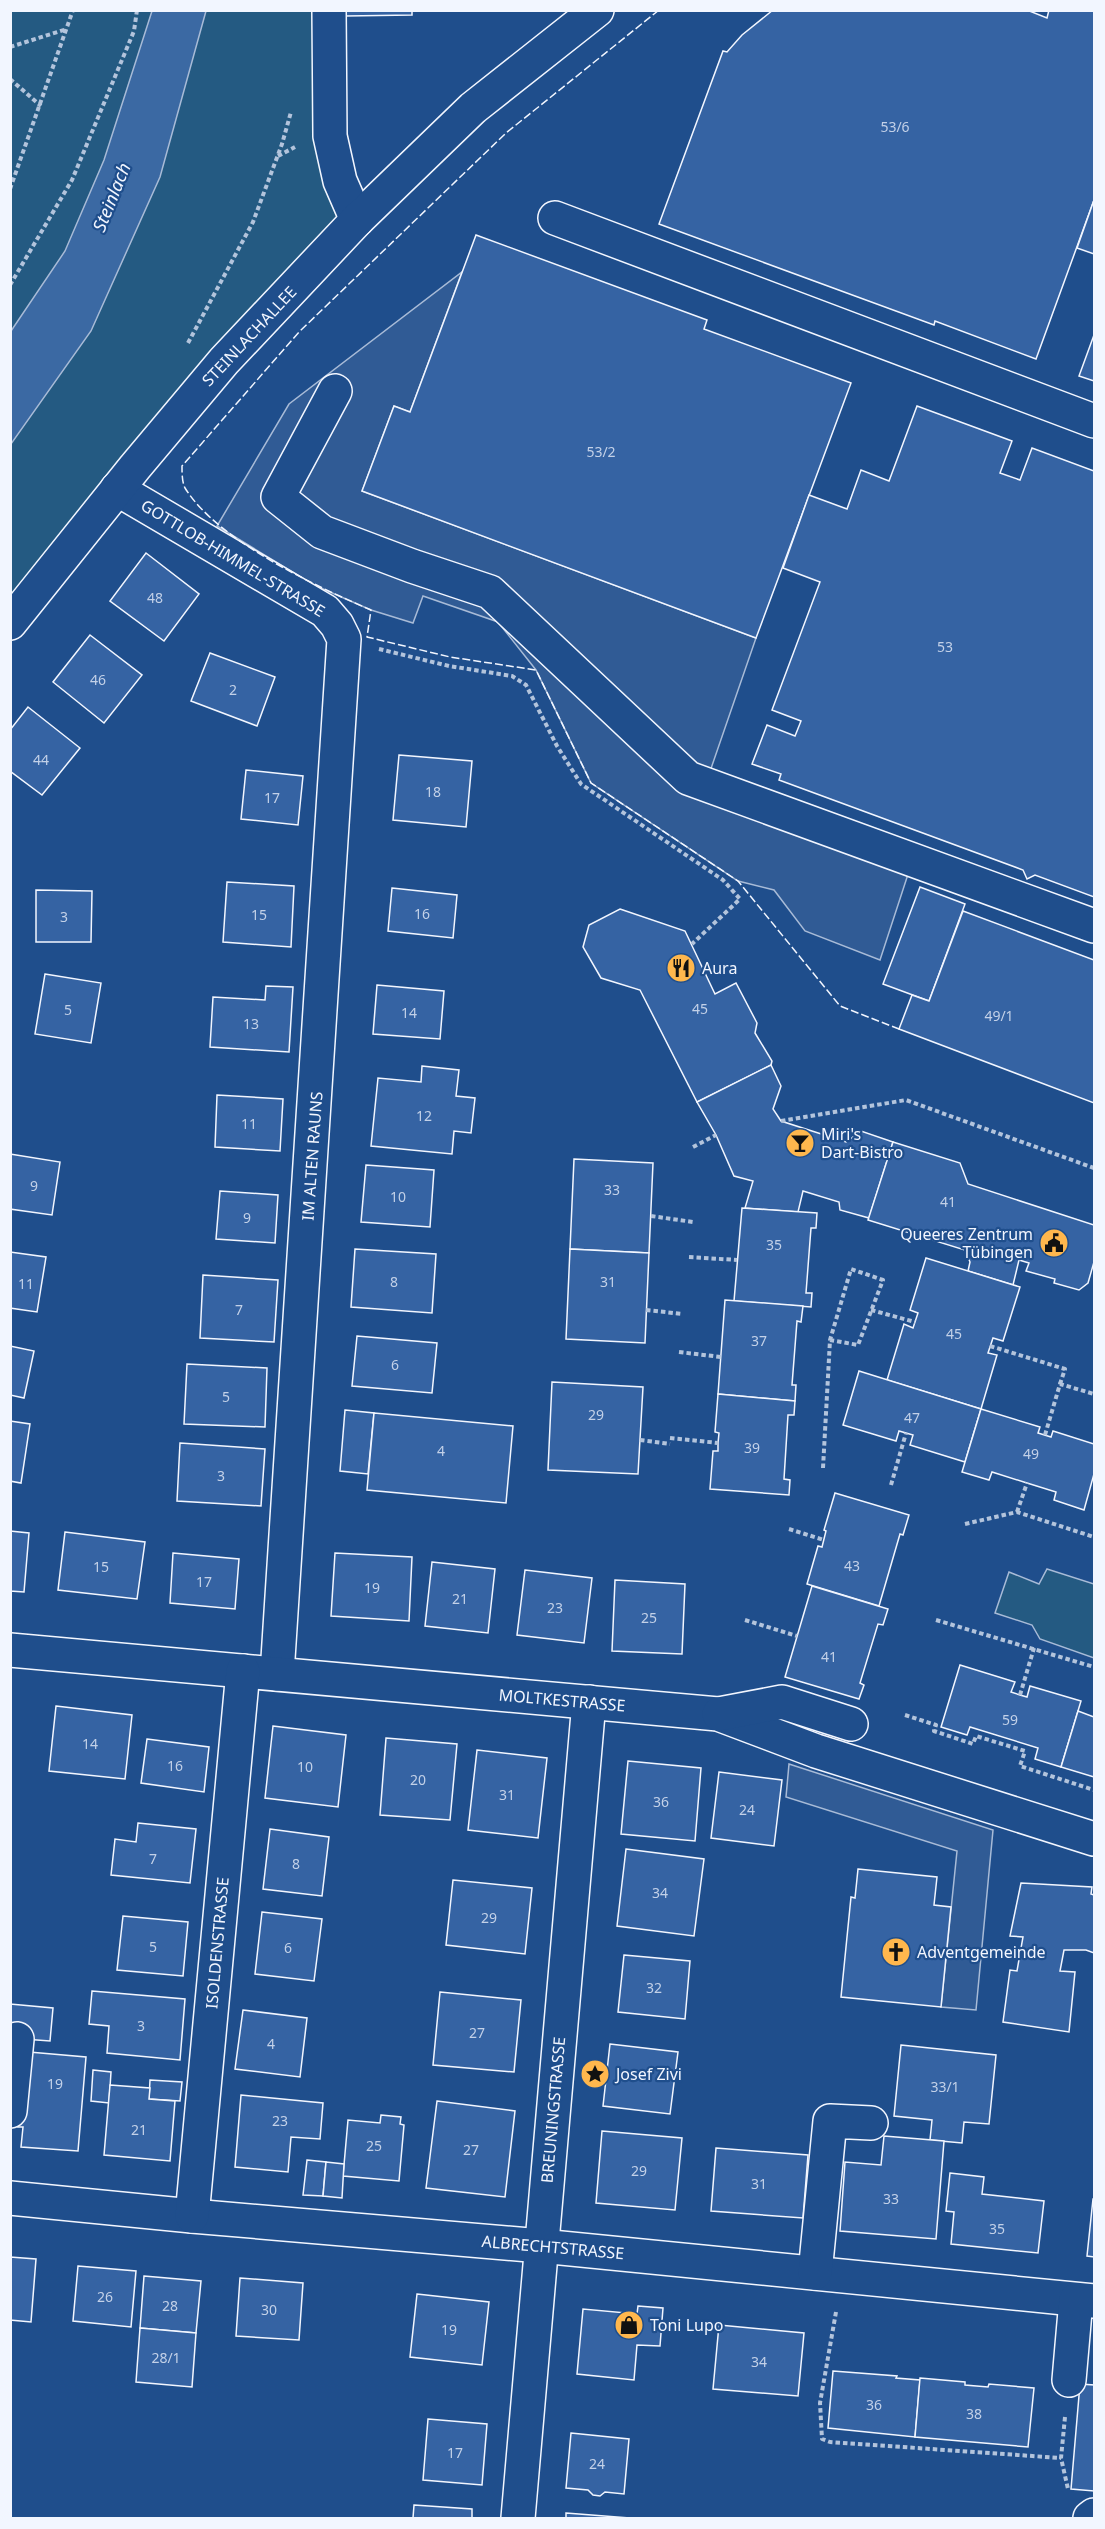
<svg xmlns="http://www.w3.org/2000/svg" width="1105" height="2529" font-family="'Noto Sans',sans-serif">
  <rect width="100%" height="100%" fill="#1f4e8c"/>
  <!-- green -->
  <g fill="#245a82" stroke="#a8bbd7" stroke-width="1.5">
    <polygon points="11,11 329,11 357,220 11,623"/>
    <polygon points="1047,1569 1094,1584 1094,1658 1040,1639 1032,1625 995,1613 1009,1572 1039,1584"/>
  </g>
  <!-- parking -->
  <g fill="#305b95" stroke="#a8bbd7" stroke-width="1.5">
    <polygon points="462,272 410,412 394,406 362,491 756,638 706,783 913,859 880,960 805,931 774,890 738,881 591,783 536,670 498,622 423,596 413,623 371,610 314,585 217,526 289,404"/>
    <polygon points="789,1764 993,1830 976,2010 941,2007 957,1851 786,1797"/>
  </g>
  <!-- water -->
  <polygon fill="#3b69a3" stroke="#a8bbd7" stroke-width="1.5" points="152,11 206,11 160,177 91,331 11,444 11,331 65,251 104,160"/>
  <!-- building -->
  <g fill="#3563a3" stroke="#f2f6ff" stroke-width="1.5">
    <polygon points="346,10 412,10 412,15 346,16"/>
    <polygon points="773,10 1027,10 1047,18 1049,10 1094,10 1094,200 1036,359 935,321 934,325 659,224 723,51 727,52 742,35"/>
    <polygon points="1094,200 1094,254 1077,248"/>
    <polygon points="476,235 707,320 704,329 851,383 756,638 362,491 394,406 410,412"/>
    <polygon points="1094,335 1094,381 1079,376"/>
    <polygon points="917,406 1012,441 1000,473 1020,480 1032,448 1094,471 1094,897 1035,875 1027,879 1023,870 779,780 781,774 752,764 767,725 795,736 801,721 772,710 820,582 783,568 809,495 847,509 861,470 889,481"/>
    <polygon points="146,553 199,594 164,641 110,601"/>
    <polygon points="90,635 142,675 104,723 53,682"/>
    <polygon points="210,653 275,677 257,726 191,701"/>
    <polygon points="28,707 80,748 42,795 10,771 10,730"/>
    <polygon points="399,755 472,761 466,827 393,820"/>
    <polygon points="246,770 303,776 298,825 241,819"/>
    <polygon points="227,882 294,886 291,947 223,942"/>
    <polygon points="920,887 965,904 929,1001 883,984"/>
    <polygon points="392,888 457,895 453,938 388,931"/>
    <polygon points="36,890 92,891 91,942 36,942"/>
    <polygon points="620,909 685,931 715,994 736,983 757,1023 755,1033 772,1061 771,1065 697,1102 640,990 601,978 583,947 589,925"/>
    <polygon points="963,911 1094,960 1094,1103 899,1029 912,995 929,1001"/>
    <polygon points="45,974 101,983 91,1043 35,1034"/>
    <polygon points="377,985 444,991 440,1039 373,1034"/>
    <polygon points="266,986 293,987 289,1052 210,1047 213,997 265,1000"/>
    <polygon points="771,1065 781,1086 773,1109 781,1121 846,1142 861,1131 893,1142 869,1218 840,1210 839,1202 803,1191 798,1212 745,1208 753,1181 734,1176 716,1135 697,1102"/>
    <polygon points="422,1066 459,1070 456,1096 475,1098 471,1133 454,1131 452,1154 371,1146 378,1078 421,1082"/>
    <polygon points="217,1095 283,1099 280,1151 215,1147"/>
    <polygon points="893,1142 960,1163 968,1184 1094,1225 1094,1262 1088,1283 1079,1290 1054,1283 1055,1279 1026,1271 1029,1263 1019,1260 1013,1285 968,1271 970,1262 965,1250 868,1220"/>
    <polygon points="10,1154 60,1162 52,1215 10,1209"/>
    <polygon points="574,1159 653,1163 649,1253 570,1249"/>
    <polygon points="366,1165 434,1170 430,1227 361,1222"/>
    <polygon points="220,1191 278,1195 275,1243 216,1239"/>
    <polygon points="742,1208 817,1213 816,1228 811,1228 806,1293 812,1293 811,1307 734,1301"/>
    <polygon points="355,1249 436,1254 432,1313 351,1307"/>
    <polygon points="570,1249 649,1253 645,1343 566,1339"/>
    <polygon points="10,1252 46,1257 37,1312 10,1308"/>
    <polygon points="926,1258 1020,1287 1003,1341 993,1338 988,1353 997,1355 981,1409 887,1380 904,1324 913,1328 918,1313 910,1310"/>
    <polygon points="203,1275 278,1280 274,1342 200,1338"/>
    <polygon points="725,1300 803,1306 801,1322 797,1321 792,1385 796,1385 795,1401 718,1394"/>
    <polygon points="357,1336 437,1343 432,1393 352,1386"/>
    <polygon points="10,1346 34,1351 24,1398 10,1395"/>
    <polygon points="187,1364 267,1368 265,1427 184,1424"/>
    <polygon points="859,1371 981,1409 965,1462 910,1445 913,1435 899,1431 896,1441 843,1425"/>
    <polygon points="552,1382 643,1387 638,1474 548,1470"/>
    <polygon points="718,1394 795,1401 794,1415 788,1415 784,1479 790,1480 789,1495 710,1489 713,1451 718,1451 718,1443 719,1433 715,1432"/>
    <polygon points="981,1409 1040,1427 1038,1433 1051,1437 1053,1431 1094,1444 1094,1474 1084,1510 1054,1500 1056,1492 1027,1483 992,1472 989,1480 962,1472"/>
    <polygon points="345,1410 374,1413 368,1474 340,1471"/>
    <polygon points="374,1413 513,1426 506,1503 367,1490"/>
    <polygon points="10,1421 30,1424 21,1483 10,1481"/>
    <polygon points="180,1443 265,1449 261,1506 177,1501"/>
    <polygon points="835,1493 909,1515 903,1535 900,1534 879,1606 807,1584 818,1546 822,1547 826,1531 824,1530"/>
    <polygon points="10,1531 29,1533 24,1592 10,1591"/>
    <polygon points="65,1532 145,1542 137,1599 58,1590"/>
    <polygon points="173,1553 239,1559 235,1609 170,1603"/>
    <polygon points="335,1553 412,1557 409,1621 331,1616"/>
    <polygon points="432,1562 495,1569 488,1633 425,1626"/>
    <polygon points="525,1570 592,1578 584,1643 517,1635"/>
    <polygon points="615,1580 685,1584 682,1654 612,1651"/>
    <polygon points="812,1586 888,1609 883,1625 878,1624 860,1683 864,1685 859,1699 785,1677"/>
    <polygon points="960,1665 1015,1682 1011,1692 1020,1695 1027,1697 1030,1686 1081,1701 1061,1767 1035,1759 1038,1748 970,1727 967,1735 941,1727"/>
    <polygon points="56,1706 132,1715 125,1779 49,1771"/>
    <polygon points="1078,1711 1094,1717 1094,1777 1061,1767"/>
    <polygon points="273,1726 346,1735 338,1807 265,1798"/>
    <polygon points="386,1738 457,1744 450,1820 380,1815"/>
    <polygon points="147,1739 209,1747 204,1792 141,1783"/>
    <polygon points="477,1750 547,1758 538,1838 468,1830"/>
    <polygon points="628,1761 701,1768 695,1841 621,1834"/>
    <polygon points="719,1772 782,1780 774,1846 711,1838"/>
    <polygon points="138,1823 196,1829 190,1883 111,1875 115,1839 136,1842"/>
    <polygon points="270,1829 329,1837 322,1896 263,1889"/>
    <polygon points="626,1849 704,1859 694,1936 617,1926"/>
    <polygon points="858,1869 937,1877 934,1905 951,1907 941,2007 841,1997 851,1897 855,1898"/>
    <polygon points="453,1880 532,1888 525,1954 446,1945"/>
    <polygon points="1021,1883 1092,1887 1091,1894 1094,1895 1094,1953 1086,1950 1064,1950 1060,1971 1075,1972 1069,2032 1003,2022 1010,1970 1017,1971 1023,1937 1010,1936"/>
    <polygon points="262,1912 322,1919 314,1981 255,1974"/>
    <polygon points="123,1916 188,1922 183,1976 117,1970"/>
    <polygon points="624,1955 690,1961 685,2019 618,2012"/>
    <polygon points="92,1991 185,1999 180,2060 107,2053 109,2026 89,2024"/>
    <polygon points="440,1992 521,2000 514,2072 433,2065"/>
    <polygon points="10,2004 53,2008 50,2041 10,2038"/>
    <polygon points="243,2010 307,2018 300,2077 235,2069"/>
    <polygon points="610,2044 678,2052 670,2114 603,2106"/>
    <polygon points="901,2045 996,2055 989,2124 964,2122 962,2143 930,2140 932,2120 894,2116"/>
    <polygon points="29,2052 86,2057 78,2151 21,2147 23,2127 18,2127 20,2108"/>
    <polygon points="93,2070 111,2072 109,2103 91,2101"/>
    <polygon points="150,2080 182,2082 180,2101 149,2099"/>
    <polygon points="110,2085 150,2088 149,2099 175,2101 170,2161 104,2155"/>
    <polygon points="241,2095 323,2103 320,2139 291,2137 288,2172 235,2167"/>
    <polygon points="437,2101 515,2111 505,2197 426,2188"/>
    <polygon points="381,2115 401,2117 400,2124 404,2125 399,2181 343,2176 348,2120 380,2123"/>
    <polygon points="602,2131 682,2138 675,2210 596,2203"/>
    <polygon points="884,2136 944,2141 936,2239 840,2231 845,2162 881,2165"/>
    <polygon points="716,2148 808,2155 803,2218 711,2211"/>
    <polygon points="307,2160 326,2162 323,2196 303,2195"/>
    <polygon points="326,2162 344,2164 342,2198 323,2196"/>
    <polygon points="950,2173 984,2177 982,2194 1044,2201 1038,2253 951,2244 954,2212 946,2211"/>
    <polygon points="1093,2199 1094,2199 1094,2257 1087,2256"/>
    <polygon points="10,2257 36,2259 31,2322 10,2320"/>
    <polygon points="78,2266 136,2271 131,2327 73,2321"/>
    <polygon points="144,2276 201,2281 196,2333 140,2328"/>
    <polygon points="240,2278 303,2283 299,2340 236,2336"/>
    <polygon points="417,2294 489,2302 482,2365 410,2357"/>
    <polygon points="638,2306 663,2308 660,2346 637,2345 634,2380 577,2374 583,2309 637,2314"/>
    <polygon points="719,2325 804,2333 798,2396 713,2389"/>
    <polygon points="140,2328 196,2333 192,2387 136,2382"/>
    <polygon points="833,2371 897,2376 896,2378 920,2380 915,2437 828,2428"/>
    <polygon points="920,2378 965,2382 965,2385 988,2387 989,2384 1034,2388 1028,2447 915,2437"/>
    <polygon points="1080,2384 1094,2385 1094,2491 1071,2489"/>
    <polygon points="428,2419 487,2424 482,2485 423,2480"/>
    <polygon points="571,2433 629,2439 624,2494 605,2492 600,2496 593,2495 588,2490 566,2488"/>
    <polygon points="414,2505 472,2509 472,2518 413,2518"/>
    <polygon points="566,2513 630,2518 566,2518"/>
  </g>
  <g fill="none" stroke-linecap="round" stroke-linejoin="round">
    <!-- minor casing -->
    <g stroke="#f2f6ff" stroke-width="36">
      <g id="minor">
        <polyline points="329,10 330,136 340,181 357,220"/>
        <polyline points="555,218 1094,421"/>
        <polyline points="335,391 278,497 322,532 412,566 490,592 688,778 1094,926"/>
        <polyline points="117,489 325,611 337,625 344,639 277,1674"/>
        <polyline points="10,623 135,467 224,361 357,220 473,108 597,10"/>
        <polyline points="10,1650 718,1714 816,1751 1094,1839"/>
        <polyline points="719,1714 782,1702 851,1724"/>
        <polyline points="10,2111 17,2039"/>
        <polyline points="10,2198 192,2216 541,2246 1094,2301"/>
        <polyline points="192,2216 243,1671"/>
        <polyline points="815,2273 830,2121 871,2123"/>
        <polyline points="1069,2380 1076,2300"/>
        <polyline points="518,2518 589,1702"/>
        <polyline points="1090,2518 1094,2515"/>
      </g>
    </g>
    <!-- path -->
    <g stroke="#b3c4dc" stroke-width="4" stroke-dasharray="4.5 3" stroke-linecap="butt">
      <polyline points="10,47 67,29"/>
      <polyline points="10,79 41,106"/>
      <polyline points="278,156 295,147"/>
      <polyline points="10,189 73,10"/>
      <polyline points="10,285 72,180 134,31 137,10"/>
      <polyline points="188,343 253,222 282,144 291,112"/>
      <polyline points="379,649 449,666 512,676 526,685 557,746 581,784 723,880 740,899 692,944"/>
      <polyline points="781,1121 906,1100 1094,1168"/>
      <polyline points="693,1147 716,1135"/>
      <polyline points="651,1216 693,1222"/>
      <polyline points="689,1257 737,1260"/>
      <polyline points="646,1310 683,1314"/>
      <polyline points="871,1310 915,1322"/>
      <polyline points="990,1346 1065,1369 1060,1384"/>
      <polyline points="679,1352 721,1357"/>
      <polyline points="1045,1435 1060,1384 1094,1394"/>
      <polyline points="670,1438 718,1443"/>
      <polyline points="640,1440 670,1444"/>
      <polyline points="823,1468 830,1340 851,1269 883,1280 858,1345 830,1340"/>
      <polyline points="891,1485 906,1433"/>
      <polyline points="1017,1512 1027,1483"/>
      <polyline points="965,1524 1017,1512 1094,1537"/>
      <polyline points="789,1529 824,1540"/>
      <polyline points="745,1620 797,1636"/>
      <polyline points="936,1620 1094,1667"/>
      <polyline points="1020,1695 1034,1648"/>
      <polyline points="905,1715 936,1725 934,1731 973,1744 976,1736 1025,1751 1020,1766 1094,1790"/>
      <polyline points="836,2312 820,2403 822,2439 830,2442 1061,2458"/>
      <polyline points="1065,2417 1061,2458 1068,2489"/>
    </g>
    <!-- minor -->
    <use href="#minor" stroke="#1f4e8c" stroke-width="33"/>
    <!-- fence -->
    <path stroke="#f2f6ff" stroke-width="1.5" stroke-dasharray="8 3" stroke-linecap="butt" d="M659 10 506 133 299 332 182 466C182 473 182 482 185 488 217 540 315 586 371 610L367 637 450 657 536 670 591 783 738 881 840 1006 899 1029"/>
  </g>
  <!-- icons -->
  <defs>
    <g id="restaurant-disc" transform="scale(1.5)"><circle r="9.5" fill="#ffb74d" stroke="#1f4e8c"/><path d="M-5-6h1v4h1v-4h1v4h1v-4h1v5L-1.5 .5V6h-2V.5L-5-1ZM5-6V6H3V1.5H1.5Q1.5-4 5-6Z" fill="#111"/></g>
    <g id="bar-disc" transform="scale(1.5)"><circle r="9.5" fill="#ffb74d" stroke="#1f4e8c"/><path d="M-6-5H6L.8 .8V4.5H3.5V6h-7V4.5H-.8V.8Z" fill="#111"/></g>
    <g id="civic-disc" transform="scale(1.5)"><circle r="9.5" fill="#ffb74d" stroke="#1f4e8c"/><path d="M-.6-6.5H3V-4.5H.6V-3L4-1V1h2V6H-6V1h2V-1L-.6-3ZM-1.2 2.5V6h2.4V2.5Z" fill="#111"/></g>
    <g id="church-disc" transform="scale(1.5)"><circle r="9.5" fill="#ffb74d" stroke="#1f4e8c"/><path d="M-1.2-6h2.4v3.5h3.3v2.4h-3.3V6h-2.4V-.1h-3.3v-2.4h3.3Z" fill="#111"/></g>
    <g id="sight-disc" transform="scale(1.5)"><circle r="9.5" fill="#ffb74d" stroke="#1f4e8c"/><path d="M0-6L1.8-2.2L6-1.7L2.9 1.2L3.7 5.4L0 3.3L-3.7 5.4L-2.9 1.2L-6-1.7L-1.8-2.2Z" fill="#111"/></g>
    <g id="shop-disc" transform="scale(1.5)"><circle r="9.5" fill="#ffb74d" stroke="#1f4e8c"/><path d="M-5-2.5h2.3a2.7 3.5 0 0 1 5.4 0H5L5.5 6h-11ZM-1.5-2.5h3a1.5 2.3 0 0 0-3 0Z" fill="#111"/></g>
  </defs>
  <g fill-rule="evenodd">
    <use href="#restaurant-disc" x="681" y="968"/>
    <use href="#bar-disc" x="800" y="1143"/>
    <use href="#civic-disc" x="1054" y="1243"/>
    <use href="#church-disc" x="896" y="1952"/>
    <use href="#sight-disc" x="595" y="2074"/>
    <use href="#shop-disc" x="629" y="2325"/>
  </g>
  <g text-anchor="middle" dominant-baseline="central" stroke-width="4.5" stroke-linejoin="round" paint-order="stroke">
    <!-- number labels -->
    <g font-size="14" fill="#c3d1e8">
      <text x="895" y="126">53/6</text>
      <text x="601" y="451">53/2</text>
      <text x="155" y="597">48</text>
      <text x="945" y="646">53</text>
      <text x="98" y="679">46</text>
      <text x="233" y="689">2</text>
      <text x="41" y="759">44</text>
      <text x="433" y="791">18</text>
      <text x="272" y="797">17</text>
      <text x="422" y="913">16</text>
      <text x="259" y="914">15</text>
      <text x="64" y="916">3</text>
      <text x="700" y="1008">45</text>
      <text x="68" y="1009">5</text>
      <text x="409" y="1012">14</text>
      <text x="999" y="1015">49/1</text>
      <text x="251" y="1023">13</text>
      <text x="424" y="1115">12</text>
      <text x="249" y="1123">11</text>
      <text x="34" y="1185">9</text>
      <text x="612" y="1189">33</text>
      <text x="398" y="1196">10</text>
      <text x="948" y="1201">41</text>
      <text x="247" y="1217">9</text>
      <text x="774" y="1244">35</text>
      <text x="394" y="1281">8</text>
      <text x="608" y="1281">31</text>
      <text x="26" y="1283">11</text>
      <text x="239" y="1309">7</text>
      <text x="954" y="1333">45</text>
      <text x="759" y="1340">37</text>
      <text x="395" y="1364">6</text>
      <text x="226" y="1396">5</text>
      <text x="596" y="1414">29</text>
      <text x="912" y="1417">47</text>
      <text x="752" y="1447">39</text>
      <text x="441" y="1450">4</text>
      <text x="1031" y="1453">49</text>
      <text x="221" y="1475">3</text>
      <text x="852" y="1565">43</text>
      <text x="101" y="1566">15</text>
      <text x="204" y="1581">17</text>
      <text x="372" y="1587">19</text>
      <text x="460" y="1598">21</text>
      <text x="555" y="1607">23</text>
      <text x="649" y="1617">25</text>
      <text x="829" y="1656">41</text>
      <text x="1010" y="1719">59</text>
      <text x="90" y="1743">14</text>
      <text x="175" y="1765">16</text>
      <text x="305" y="1766">10</text>
      <text x="418" y="1779">20</text>
      <text x="507" y="1794">31</text>
      <text x="661" y="1801">36</text>
      <text x="747" y="1809">24</text>
      <text x="153" y="1858">7</text>
      <text x="296" y="1863">8</text>
      <text x="660" y="1892">34</text>
      <text x="489" y="1917">29</text>
      <text x="153" y="1946">5</text>
      <text x="288" y="1947">6</text>
      <text x="654" y="1987">32</text>
      <text x="141" y="2025">3</text>
      <text x="477" y="2032">27</text>
      <text x="271" y="2043">4</text>
      <text x="55" y="2083">19</text>
      <text x="945" y="2086">33/1</text>
      <text x="280" y="2120">23</text>
      <text x="139" y="2129">21</text>
      <text x="374" y="2145">25</text>
      <text x="471" y="2149">27</text>
      <text x="639" y="2170">29</text>
      <text x="759" y="2183">31</text>
      <text x="891" y="2198">33</text>
      <text x="997" y="2228">35</text>
      <text x="105" y="2296">26</text>
      <text x="170" y="2305">28</text>
      <text x="269" y="2309">30</text>
      <text x="449" y="2329">19</text>
      <text x="166" y="2357">28/1</text>
      <text x="759" y="2361">34</text>
      <text x="874" y="2404">36</text>
      <text x="974" y="2413">38</text>
      <text x="455" y="2452">17</text>
      <text x="597" y="2463">24</text>
    </g>
    <!-- street labels -->
    <g font-size="16" fill="#f2f6ff" stroke="#1f4e8c">
      <text transform="translate(249 336) rotate(-47)">STEINLACHALLEE</text>
      <text transform="translate(233 558) rotate(31)">GOTTLOB-HIMMEL-STRASSE</text>
      <text transform="translate(312 1156) rotate(-86)">IM ALTEN RAUNS</text>
      <text transform="translate(562 1700) rotate(5)">MOLTKESTRASSE</text>
      <text transform="translate(217 1943) rotate(-85)">ISOLDENSTRASSE</text>
      <text transform="translate(553 2110) rotate(-85)">BREUNINGSTRASSE</text>
      <text transform="translate(553 2247) rotate(5)">ALBRECHTSTRASSE</text>
    </g>
    <!-- poi labels -->
    <g font-size="16" fill="#f2f6ff" stroke="#1f4e8c" text-anchor="start">
      <text x="702" y="968">Aura</text>
      <text x="821" y="1134">Miri's<tspan x="821" dy="18">Dart-Bistro</tspan></text>
      <text x="1033" y="1234" text-anchor="end">Queeres Zentrum<tspan x="1033" dy="18">Tübingen</tspan></text>
      <text x="917" y="1952">Adventgemeinde</text>
      <text x="616" y="2074">Josef Zivi</text>
      <text x="650" y="2325">Toni Lupo</text>
    </g>
    <!-- water labels -->
    <g font-size="18" font-style="italic" fill="#f2f6ff" stroke="#1f4e8c">
      <text transform="translate(111 197) rotate(-68)">Steinlach</text>
    </g>
  </g>
  <!-- border -->
  <rect width="1105" height="2529" fill="none" stroke="#f2f6ff" stroke-width="24"/>
</svg>
